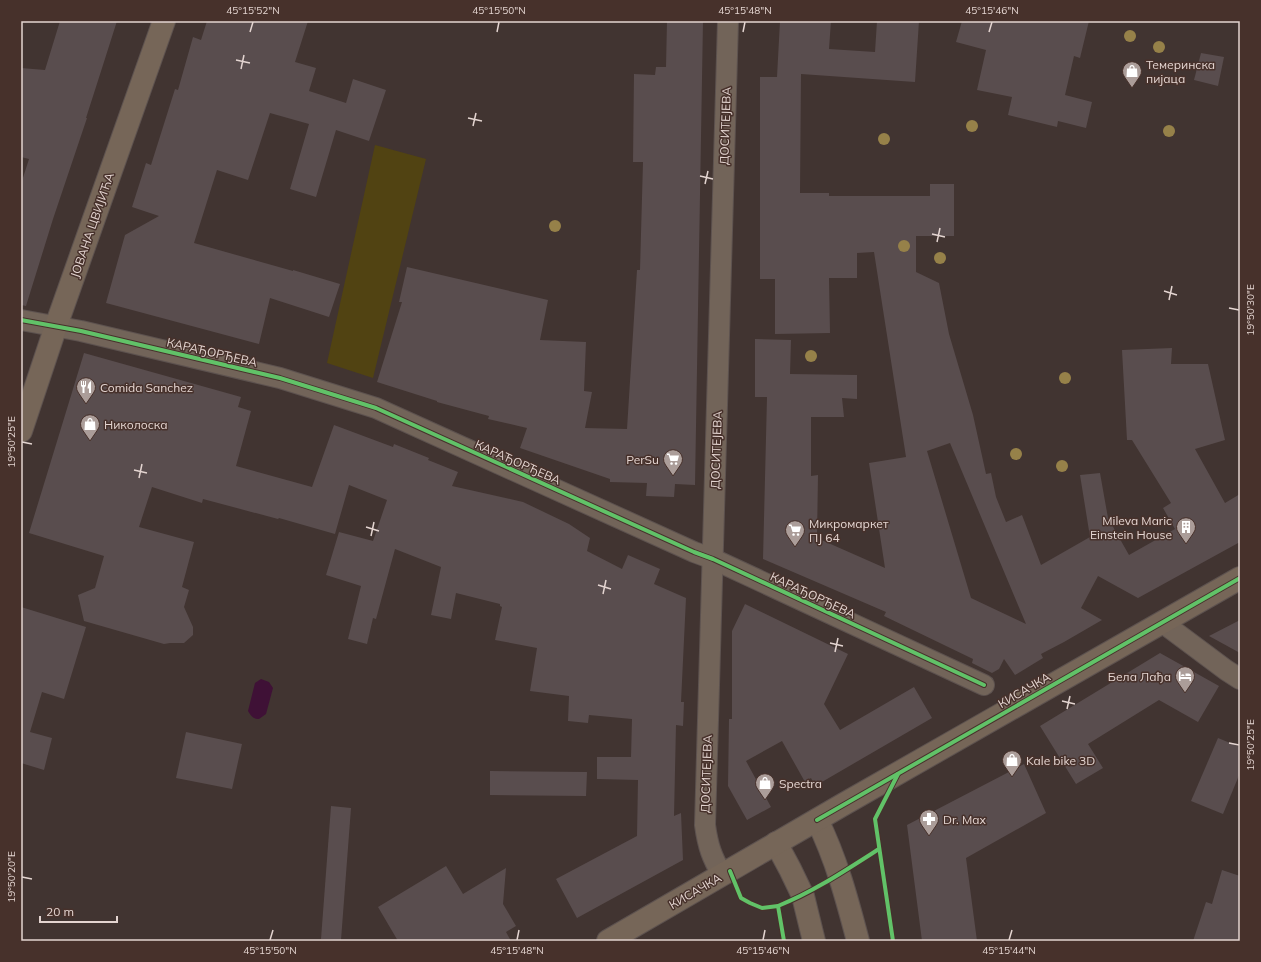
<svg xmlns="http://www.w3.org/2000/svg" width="1261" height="962" font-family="Mulish,sans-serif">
  <rect width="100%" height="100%" fill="#413431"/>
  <!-- green -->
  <polygon fill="#514312" points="375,145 426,159 373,378 327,363"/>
  <!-- water -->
  <path fill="#3f1136" d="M261 679 269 682 273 688 266 714 259 719C253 719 251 716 248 711L255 683Z"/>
  <!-- building -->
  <g fill="#594d4e" fill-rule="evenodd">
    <polygon points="60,21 117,21 103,65 86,118 87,118 53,219 26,306 21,305 21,184 29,159 21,157 21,68 45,70"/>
    <polygon points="207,21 308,21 295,62 316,68 309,91 346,103 353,79 386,90 369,141 336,130 316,197 290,189 309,124 270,113 248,180 217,170 194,243 293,271 293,270 340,284 329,317 270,298 259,344 106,303 125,235 159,216 132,207 146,163 151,165 175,89 178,90 193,37 201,40"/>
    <polygon points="667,21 703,21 695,485 675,484 674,497 646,496 647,483 610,482 610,479 520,448 527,428 488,419 489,416 437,402 437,401 377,382 402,302 399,302 407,267 548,300 540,340 586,342 584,391 592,392 585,428 627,429 637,270 640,270 643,162 633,162 634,74 655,75 656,67 666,67"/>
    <path d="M780 21H831L829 49 875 52 877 21H919L915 82 801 74 800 193H829V196H930V184H954V236H916V272L939 283 949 334 973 415 986 474 991 473 996 497 1006 522 1022 515 1041 565 1090 537 1080 475 1100 473 1108 518 1129 555 1175 529 1163 508 1171 503 1132 440H1127L1122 350 1172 348 1171 364H1208L1225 440 1195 449 1225 503 1240 494V542L1138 598 1098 576 1081 608 1102 620 1064 642 1041 654 1043 658 1015 675 1004 659 999 669 992 673 972 663 973 659 884 616 886 612 763 559 767 397H755V339L791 340 790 374 857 375V399L842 398 844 417H811V476L818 475 817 538 885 568 869 463 906 457 874 252 857 253V278H829L830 333 775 334V279H760V77H777ZM950 443 1026 624 971 598 927 451Z"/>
    <polygon points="962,21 1089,21 1080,58 1074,56 1065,95 1092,102 1086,128 1058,121 1057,127 1008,115 1012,97 977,90 986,50 956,42"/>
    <polygon points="1201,53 1224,57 1218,86 1194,80"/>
    <polygon points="84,353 241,397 238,407 251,411 236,466 312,487 334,425 393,447 394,444 429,458 428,460 458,472 452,486 523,502 569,524 590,538 587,551 622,569 628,555 660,569 654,584 686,598 681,702 684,702 683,726 676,725 674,816 681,813 683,860 577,918 556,879 637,836 638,780 597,779 597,757 631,757 632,719 589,715 588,723 568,721 569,696 530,691 537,648 495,640 502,607 500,606 500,604 456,593 451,619 431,615 441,567 395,549 376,619 373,618 367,644 348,639 361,586 326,575 339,532 373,541 387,500 349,485 335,534 279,518 278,519 203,499 202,503 152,487 139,527 194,542 182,587 189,590 184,607 193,627 193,635 184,643 170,643 164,644 84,621 78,595 95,588 104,556 29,533"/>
    <polygon points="745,604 848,654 824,704 840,730 914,687 932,718 815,786 811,778 805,782 782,741 746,761 771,807 747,820 728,786 729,719 732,719 732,631"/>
    <polygon points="21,607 86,627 64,699 42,692 30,732 52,738 44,770 21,763"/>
    <polygon points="1240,620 1240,653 1209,636"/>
    <polygon points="1160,653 1219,686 1198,722 1159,700 1088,744 1103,768 1076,784 1040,726"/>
    <polygon points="186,732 242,744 232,789 176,778"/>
    <polygon points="1218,738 1240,747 1240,773 1223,814 1191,801"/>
    <polygon points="1024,764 1046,813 966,858 977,941 922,941 907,825"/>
    <polygon points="490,771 587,772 586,796 490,795"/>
    <polygon points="331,806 351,808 341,940 321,939"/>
    <polygon points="446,866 463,894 506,868 503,904 516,926 506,932 511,941 398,941 378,907"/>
    <polygon points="1222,870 1240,876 1240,941 1193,941 1206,902 1212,904"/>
  </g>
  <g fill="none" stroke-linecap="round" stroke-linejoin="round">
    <!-- street casing -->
    <g stroke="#5d524f" stroke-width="22">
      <g id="street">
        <polyline points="21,320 81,331 280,378 376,408 694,552 713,559 984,685"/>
        <polyline points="1163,623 1226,670 1240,679"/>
        <path d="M722 875C712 857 708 847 705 825L728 21"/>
      </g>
    </g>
    <!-- secondary casing -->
    <g stroke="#5d524f" stroke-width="24">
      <g id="secondary">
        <polyline points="21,431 56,326 164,21"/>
        <path d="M817 820C836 858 847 899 858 941"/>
        <polyline points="776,843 790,869 803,896 814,941"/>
        <polyline points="608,941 844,804 1240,578"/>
      </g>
    </g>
    <!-- street -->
    <use href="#street" stroke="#726459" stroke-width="20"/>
    <!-- secondary -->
    <use href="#secondary" stroke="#766658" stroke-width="22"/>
    <!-- cycleway casing -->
    <g stroke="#47312b" stroke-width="6">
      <g id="cycleway">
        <polyline points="21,320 81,331 280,378 376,408 694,552 713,559 984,685"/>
        <polyline points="817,820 1240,578"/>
        <polyline points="730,871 741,898 750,903 762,908 778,906 784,941"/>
        <path d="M778 906C815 891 846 870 879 849"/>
        <polyline points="893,941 875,819 898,774"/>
      </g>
    </g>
    <!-- cycleway -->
    <use href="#cycleway" stroke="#61c268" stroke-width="4"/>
  </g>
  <!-- trees -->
  <g fill="#968149">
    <circle cx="1130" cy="36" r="6"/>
    <circle cx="1159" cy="47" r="6"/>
    <circle cx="972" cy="126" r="6"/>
    <circle cx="1169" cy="131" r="6"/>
    <circle cx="884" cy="139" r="6"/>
    <circle cx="555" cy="226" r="6"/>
    <circle cx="904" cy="246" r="6"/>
    <circle cx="940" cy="258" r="6"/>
    <circle cx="811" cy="356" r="6"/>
    <circle cx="1065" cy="378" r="6"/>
    <circle cx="1016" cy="454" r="6"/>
    <circle cx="1062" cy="466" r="6"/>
  </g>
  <!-- ticks -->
  <path fill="none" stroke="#e4d5d1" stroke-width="1.5" d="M250 32 253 22M497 32 499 22M743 32 745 22M989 32 992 22M236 60 250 63M241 69 244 55M468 118 482 121M473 126 476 113M700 176 713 179M705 184 708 171M932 234 945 237M937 242 940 228M1164 291 1177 295M1169 300 1172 286M1229 308 1239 310M22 442 32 444M134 470 147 473M139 478 142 464M366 527 379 531M371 536 374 522M598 585 611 589M603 594 606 580M830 643 843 646M835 652 838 638M1062 701 1075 704M1067 709 1070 696M1229 743 1239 745M22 877 32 879M270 940 273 930M517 940 519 930M763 940 765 930M1009 940 1012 930"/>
  <!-- icons -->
  <defs>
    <g id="shop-pin" transform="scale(1)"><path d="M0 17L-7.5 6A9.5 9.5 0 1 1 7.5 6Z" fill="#ab9d99" stroke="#47312b"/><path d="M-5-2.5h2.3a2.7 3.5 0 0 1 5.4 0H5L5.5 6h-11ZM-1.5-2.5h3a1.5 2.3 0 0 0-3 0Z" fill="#fff"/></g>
    <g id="restaurant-pin" transform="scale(1)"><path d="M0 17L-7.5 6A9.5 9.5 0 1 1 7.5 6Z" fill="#ab9d99" stroke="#47312b"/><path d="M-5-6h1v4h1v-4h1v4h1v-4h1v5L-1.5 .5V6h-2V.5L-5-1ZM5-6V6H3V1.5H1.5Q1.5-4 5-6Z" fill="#fff"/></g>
    <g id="supermarket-pin" transform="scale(1)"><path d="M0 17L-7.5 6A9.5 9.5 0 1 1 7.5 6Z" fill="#ab9d99" stroke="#47312b"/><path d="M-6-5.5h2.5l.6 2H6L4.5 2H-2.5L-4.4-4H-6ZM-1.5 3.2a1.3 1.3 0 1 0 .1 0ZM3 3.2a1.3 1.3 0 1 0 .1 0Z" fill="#fff"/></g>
    <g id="building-pin" transform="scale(1)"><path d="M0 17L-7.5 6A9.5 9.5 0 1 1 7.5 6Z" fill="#ab9d99" stroke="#47312b"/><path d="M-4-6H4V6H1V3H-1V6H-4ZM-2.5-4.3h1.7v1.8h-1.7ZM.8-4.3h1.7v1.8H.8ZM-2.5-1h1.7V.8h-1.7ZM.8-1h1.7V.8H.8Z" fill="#fff"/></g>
    <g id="hotel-pin" transform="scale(1)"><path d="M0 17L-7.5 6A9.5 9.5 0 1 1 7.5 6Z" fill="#ab9d99" stroke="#47312b"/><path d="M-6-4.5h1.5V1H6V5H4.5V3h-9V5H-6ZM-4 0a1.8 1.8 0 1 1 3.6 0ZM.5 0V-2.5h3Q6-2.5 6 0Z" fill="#fff"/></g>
    <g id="pharmacy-pin" transform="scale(1)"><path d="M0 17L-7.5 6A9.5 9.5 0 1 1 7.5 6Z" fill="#ab9d99" stroke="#47312b"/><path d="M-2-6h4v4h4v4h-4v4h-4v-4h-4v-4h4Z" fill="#fff"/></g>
  </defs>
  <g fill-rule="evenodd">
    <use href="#shop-pin" x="1132" y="71"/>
    <use href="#restaurant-pin" x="86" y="387"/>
    <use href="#shop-pin" x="90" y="424"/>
    <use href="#supermarket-pin" x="673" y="459"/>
    <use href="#building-pin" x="1186" y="527"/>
    <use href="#supermarket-pin" x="795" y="530"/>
    <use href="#hotel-pin" x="1185" y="676"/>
    <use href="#shop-pin" x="1012" y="760"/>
    <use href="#shop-pin" x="765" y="783"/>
    <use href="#pharmacy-pin" x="929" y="819"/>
  </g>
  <g text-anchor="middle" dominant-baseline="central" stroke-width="3" stroke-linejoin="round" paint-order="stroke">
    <!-- poi labels -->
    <g font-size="12" fill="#e4d5d1" stroke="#47312b" text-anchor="start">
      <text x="1146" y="64">Темеринска<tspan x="1146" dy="14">пијаца</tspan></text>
      <text x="100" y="387">Comida Sanchez</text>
      <text x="104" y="424">Николоска</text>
      <text x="659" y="459" text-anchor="end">PerSu</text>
      <text x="1172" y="520" text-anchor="end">Mileva Maric<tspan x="1172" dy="14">Einstein House</tspan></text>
      <text x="809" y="523">Микромаркет<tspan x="809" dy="14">ПЈ 64</tspan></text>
      <text x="1171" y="676" text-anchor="end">Бела Лађа</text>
      <text x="1026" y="760">Kale bike 3D</text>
      <text x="779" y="783">Spectra</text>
      <text x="943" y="819">Dr. Max</text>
    </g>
    <!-- street labels -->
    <g font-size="12" fill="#e4d5d1" stroke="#47312b">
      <text transform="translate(725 126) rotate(-88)">ДОСИТЕЈЕВА</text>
      <text transform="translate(92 225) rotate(-71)">ЈОВАНА ЦВИЈИЋА</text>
      <text transform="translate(212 352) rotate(13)">КАРАЂОРЂЕВА</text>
      <text transform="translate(716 450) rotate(-88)">ДОСИТЕЈЕВА</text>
      <text transform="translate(518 462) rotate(24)">КАРАЂОРЂЕВА</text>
      <text transform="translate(813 595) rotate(25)">КАРАЂОРЂЕВА</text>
      <text transform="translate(1024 690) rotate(-30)">КИСАЧКА</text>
      <text transform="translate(706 774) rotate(-88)">ДОСИТЕЈЕВА</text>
      <text transform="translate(695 891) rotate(-30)">КИСАЧКА</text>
    </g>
  </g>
  <!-- border -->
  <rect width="1261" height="962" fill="none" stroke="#47312b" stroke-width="44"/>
  <!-- scale -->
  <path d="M40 916v6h77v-6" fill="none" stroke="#e4d5d1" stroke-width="2"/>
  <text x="46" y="916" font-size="12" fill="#e4d5d1" stroke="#47312b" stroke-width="3" paint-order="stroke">20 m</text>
  <rect x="22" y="22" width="1217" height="918" fill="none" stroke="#e4d5d1" stroke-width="1.5"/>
  <g font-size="10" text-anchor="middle" fill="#e4d5d1">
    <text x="253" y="14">45°15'52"N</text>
    <text x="499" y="14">45°15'50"N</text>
    <text x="745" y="14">45°15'48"N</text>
    <text x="992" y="14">45°15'46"N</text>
    <text transform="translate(1250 310) rotate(-90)" y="4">19°50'30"E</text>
    <text transform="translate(11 442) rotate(-90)" y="4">19°50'25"E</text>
    <text transform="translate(1250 745) rotate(-90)" y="4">19°50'25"E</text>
    <text transform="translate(11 877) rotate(-90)" y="4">19°50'20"E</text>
    <text x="270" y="954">45°15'50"N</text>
    <text x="517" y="954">45°15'48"N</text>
    <text x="763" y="954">45°15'46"N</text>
    <text x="1009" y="954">45°15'44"N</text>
  </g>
</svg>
